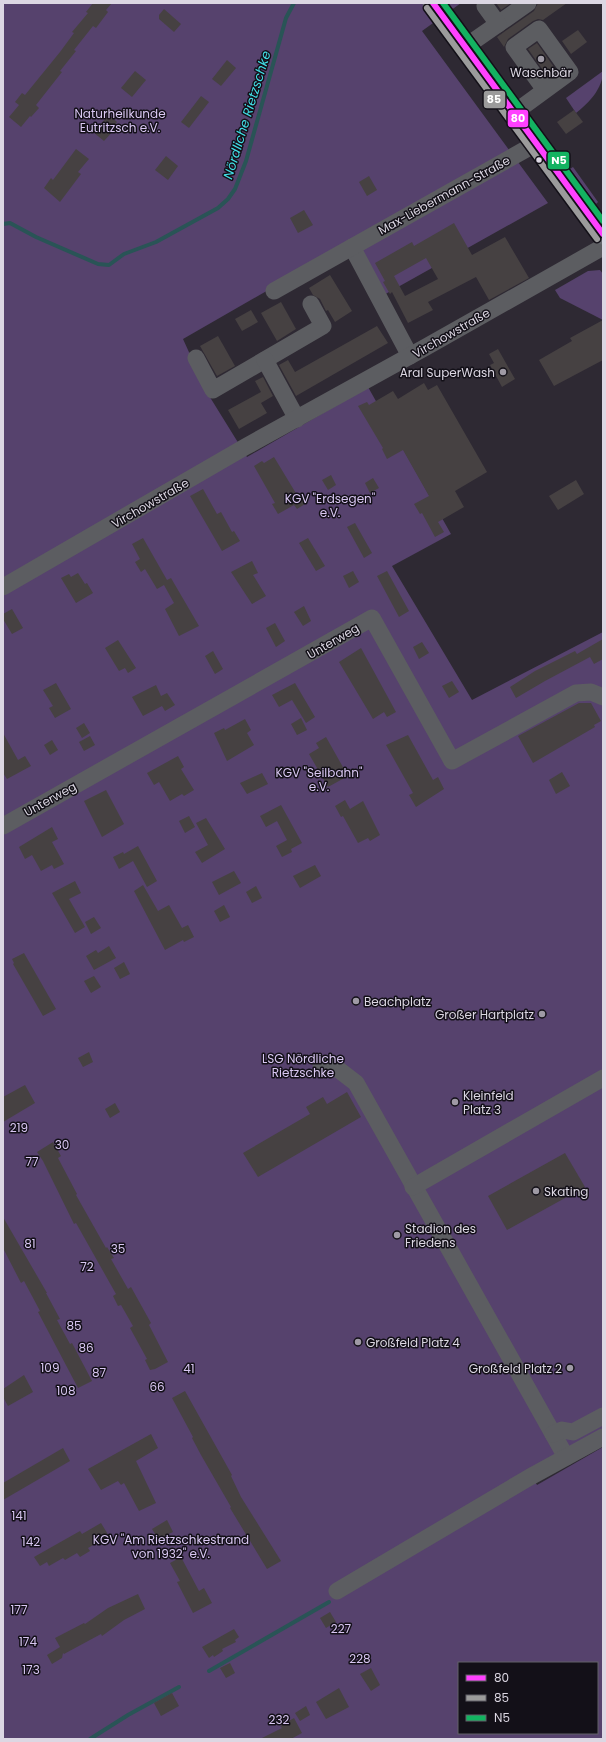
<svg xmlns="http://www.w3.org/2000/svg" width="606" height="1742" font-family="Poppins,sans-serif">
  <rect width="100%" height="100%" fill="#2e2933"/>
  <!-- green -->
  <g fill="#56426d" fill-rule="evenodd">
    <path d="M3 3H461L422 31 548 203 373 301 343 247 183 339 208 394 247 457 368 387 451 534 392 566 472 700 603 632V1429L528 1470 537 1485 603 1447V1739H3ZM459 1663H597V1733H459Z"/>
    <path d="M603 71C603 88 589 103 576 113L566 98Z"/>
    <polygon points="573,167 598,202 596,204 570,169"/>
    <polygon points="600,270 603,274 603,320 560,298 555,290 588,271"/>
  </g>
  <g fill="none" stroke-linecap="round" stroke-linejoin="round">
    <!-- stream -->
    <g stroke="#295456" stroke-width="4">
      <polyline points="3,224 10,223 36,237 98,264 109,265 124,254 156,242 218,208 228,199 235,189 246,161 286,18 294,3"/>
      <polyline points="209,1671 329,1602"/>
      <polyline points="90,1739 128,1715 179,1687"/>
    </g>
  </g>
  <!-- building -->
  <g fill="#464142" fill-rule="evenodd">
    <polygon points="93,3 112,3 106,10 108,12 96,28 93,26 74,50 76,51 60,71 62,72 36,105 39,108 31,117 30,116 21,127 9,117 19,105 15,102 22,93 25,95 60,52 74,33 72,32 88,13 86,12"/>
    <polygon points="496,3 511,3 501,10"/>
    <polygon points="538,3 567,3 543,20 538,19 533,21 508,39 504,47 497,37 534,11"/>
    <polygon points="164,9 181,24 174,32 159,19 159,15"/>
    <polygon points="578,30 587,42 571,54 562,41"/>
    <polygon points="537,43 556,70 547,76 528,49"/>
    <polygon points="227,60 236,68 221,86 212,79"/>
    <polygon points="135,71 146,80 132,97 121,88"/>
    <polygon points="201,96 209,102 189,128 181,122"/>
    <polygon points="574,110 583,122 566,134 557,122"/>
    <polygon points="109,115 117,122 112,129 114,130 104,141 93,132"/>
    <polygon points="76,149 89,159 78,172 81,174 60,202 44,188 51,178 53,180"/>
    <polygon points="166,156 178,166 168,180 155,170"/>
    <polygon points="369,176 377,190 367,196 359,182"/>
    <polygon points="304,210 313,225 298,233 290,218"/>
    <path d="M454 223 472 255 505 237 529 278 489 300 476 277 428 302 433 310 408 323 392 292 390 294 383 282 385 281 375 263 412 242 414 246ZM426 258 438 279 405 296 394 276Z"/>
    <polygon points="330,275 352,311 335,322 328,310 326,311 320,299 313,295 309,288"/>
    <polygon points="281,302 296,329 277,341 261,313"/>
    <polygon points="251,310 258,322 242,331 235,319"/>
    <polygon points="603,320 603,360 554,386 539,360 572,341 570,338"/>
    <polygon points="377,326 388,343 296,396 279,365 288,360 295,372"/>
    <polygon points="218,336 235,366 217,376 200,346"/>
    <polygon points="498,349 515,379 502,387 490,365 494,363 489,354"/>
    <polygon points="263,377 273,396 261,403 267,413 239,429 228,410 261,392 255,381"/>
    <polygon points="424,383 428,390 437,385 487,472 455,491 464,507 438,522 444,532 435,537 422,513 420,514 414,504 429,496 403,450 387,459 382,449 383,448 358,406 367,402 369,405 393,391 398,399"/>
    <polygon points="274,457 297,495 299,494 305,504 297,509 294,505 278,514 272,504 275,503 254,466 262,461 264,463"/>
    <polygon points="331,475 336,485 328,490 322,480"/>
    <polygon points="373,478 379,488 370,493 365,483"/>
    <polygon points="576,480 584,494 558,510 549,496"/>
    <polygon points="203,489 217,514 221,512 232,532 234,531 240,541 222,551 190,496"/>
    <polygon points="355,523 372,553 364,558 347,527"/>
    <polygon points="143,538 167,580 171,578 199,626 179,636 165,609 174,603 164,585 157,589 145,569 141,572 135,562 140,559 132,544"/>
    <polygon points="308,538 325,566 316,571 299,543"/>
    <polygon points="252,561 258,573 253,575 266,596 252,604 231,572"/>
    <polygon points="353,571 359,582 349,588 343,576"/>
    <polygon points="387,571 409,611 399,617 377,576"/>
    <polygon points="78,573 85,584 87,583 93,593 76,603 61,578 69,574 71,577"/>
    <polygon points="304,606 311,621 303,626 294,612"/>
    <polygon points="12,609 23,628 12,634 3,619 3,614"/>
    <polygon points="275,623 285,641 276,647 266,628"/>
    <polygon points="603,639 603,659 594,664 590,657 545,681 516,698 510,687 535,671 575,651 577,654"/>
    <polygon points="118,640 136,668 128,673 125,668 119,671 105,648"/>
    <polygon points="422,642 429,653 419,659 413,647"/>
    <polygon points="361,648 396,712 387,717 384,712 373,719 339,662"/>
    <polygon points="213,651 223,669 215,674 205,656"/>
    <polygon points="452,681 459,692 449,698 442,686"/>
    <polygon points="56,683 71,709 55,718 49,708 53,706 43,690"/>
    <polygon points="295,683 315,717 306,723 292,700 279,707 272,695"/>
    <polygon points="156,685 161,696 167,693 175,705 165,711 162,706 143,716 132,697"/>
    <polygon points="579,703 591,703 601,721 594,725 595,727 533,763 518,736"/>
    <polygon points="301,718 307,730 297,735 291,724"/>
    <polygon points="245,719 251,730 247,733 254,745 227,761 214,733 224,728 225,730"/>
    <polygon points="84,723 90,733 82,738 76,728"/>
    <polygon points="3,733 18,760 25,756 31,766 7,779 3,773"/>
    <polygon points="408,735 433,780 438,777 444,789 416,807 409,795 413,793 386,745"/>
    <polygon points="90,736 95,745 84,751 79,742"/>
    <polygon points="326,737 348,776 328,787 309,754 319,748 316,743"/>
    <polygon points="52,740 58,750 50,755 44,745"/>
    <polygon points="178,756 184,767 181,769 194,790 184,796 182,794 170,801 159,782 154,785 147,773"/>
    <polygon points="562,772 570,786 556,794 549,780"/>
    <polygon points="262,773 268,784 247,794 240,783"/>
    <polygon points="106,790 124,824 102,837 84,801"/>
    <polygon points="345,800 350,809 363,801 380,835 370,841 368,838 358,843 343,816 341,817 335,806"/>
    <polygon points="281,805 302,843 291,849 292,852 282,857 276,846 287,840 277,821 266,827 260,816"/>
    <polygon points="189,816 195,827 185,833 179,821"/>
    <polygon points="206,818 225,849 202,863 195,852 208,845 196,823"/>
    <polygon points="52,827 58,839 52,842 64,864 54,869 52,865 41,871 32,855 25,859 19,847"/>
    <polygon points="138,846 157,881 147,887 133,861 119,869 113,857 123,852 124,854"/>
    <polygon points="315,865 321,876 300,888 293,876"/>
    <polygon points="234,871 241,883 219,895 212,882"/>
    <polygon points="75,881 81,893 69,899 85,927 75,933 52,893"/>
    <polygon points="143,885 158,911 169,905 182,928 188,925 194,937 184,942 183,940 165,950 134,891"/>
    <polygon points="256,886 262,898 252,903 246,892"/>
    <polygon points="224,905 230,917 220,922 214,911"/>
    <polygon points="94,917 101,928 91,934 85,922"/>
    <polygon points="109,946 116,958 94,970 86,956 96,950 98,953"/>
    <polygon points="24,953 56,1009 43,1016 13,964 14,963 12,959"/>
    <polygon points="124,962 130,974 120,979 114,968"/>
    <polygon points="94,976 101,987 91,993 84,981"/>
    <polygon points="89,1052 93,1062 83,1067 78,1058"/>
    <polygon points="25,1085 35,1103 3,1122 3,1097"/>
    <polygon points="347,1092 361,1117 258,1177 243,1153 310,1114 306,1107 323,1097 327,1104"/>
    <polygon points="115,1103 120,1112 110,1118 105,1109"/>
    <polygon points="53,1142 61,1156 58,1158 77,1194 76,1195 106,1248 107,1247 114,1258 111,1259 128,1289 131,1287 151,1323 149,1325 168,1362 155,1369 150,1370 145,1360 147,1359 130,1328 133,1326 121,1305 118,1306 113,1296 116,1294 76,1223 74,1224 43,1161 37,1152"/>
    <polygon points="565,1153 585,1187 507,1230 488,1196"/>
    <polygon points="3,1217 47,1293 46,1293 60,1319 57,1320 70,1344 72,1343 92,1381 78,1388 38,1312 40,1311 24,1281 21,1283 3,1248"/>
    <polygon points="24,1375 33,1392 8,1406 3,1397 3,1389"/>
    <polygon points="185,1391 232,1475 231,1476 241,1497 281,1561 267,1569 230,1508 231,1507 201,1455 192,1438 193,1437 172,1398"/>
    <polygon points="151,1434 158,1448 136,1461 156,1503 139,1511 124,1483 121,1485 118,1481 101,1490 88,1469"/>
    <polygon points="63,1448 70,1461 3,1500 3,1483"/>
    <polygon points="167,1520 173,1532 158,1539 152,1529"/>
    <polygon points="101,1523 109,1536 88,1548 90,1551 80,1557 77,1553 65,1560 63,1558 49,1566 47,1562 40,1566 34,1557 80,1531 82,1534"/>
    <polygon points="181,1557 199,1591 204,1588 212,1603 193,1613 177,1582 180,1581 170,1563"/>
    <polygon points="138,1594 145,1609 124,1620 102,1636 101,1634 64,1654 63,1653 62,1658 52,1664 47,1655 60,1647 55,1638 84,1623 85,1624 108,1608"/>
    <polygon points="330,1612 336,1622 326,1628 320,1618"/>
    <polygon points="234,1629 239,1637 235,1640 236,1642 222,1649 223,1651 214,1657 213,1655 209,1658 202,1647"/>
    <polygon points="230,1663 235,1673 226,1678 220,1668"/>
    <polygon points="371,1668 380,1685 371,1691 360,1674"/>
    <polygon points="339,1688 349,1707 326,1719 316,1702"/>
    <polygon points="172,1693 179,1706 161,1716 154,1703"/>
    <polygon points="306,1706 310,1715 300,1721 295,1713"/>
    <polygon points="294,1718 302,1733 291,1739 260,1739 282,1728 280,1726"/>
  </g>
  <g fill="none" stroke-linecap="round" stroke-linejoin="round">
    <!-- minor -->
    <g stroke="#5c5d61" stroke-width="17">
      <polyline points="498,24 528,3"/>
      <polyline points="465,47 498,24 485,6"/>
      <polyline points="514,113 570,72 539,29 514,47 545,90"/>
      <polyline points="352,247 410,356"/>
      <polyline points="274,291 537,143"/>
      <polyline points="196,358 213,390 323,326 311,304"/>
      <polyline points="265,360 297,419"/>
      <polyline points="3,587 245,447 426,347 603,247"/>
      <polyline points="3,826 372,618 452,761 576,693 591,692 603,697"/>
      <polyline points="321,1064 339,1070 356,1083 566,1457"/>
      <polyline points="413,1187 603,1078"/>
      <polyline points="553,1434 562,1430 573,1432 603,1416"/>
      <polyline points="337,1591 530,1477 603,1437"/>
    </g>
    <!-- major -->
    <polyline stroke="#65676d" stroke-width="21" points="433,3 603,234"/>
    <!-- bus-1 casing -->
    <g stroke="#131018" stroke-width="9">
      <polyline id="bus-1" points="433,3 603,234"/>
    </g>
    <!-- bus-2 casing -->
    <g stroke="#131018" stroke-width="9">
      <polyline id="bus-2" points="427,8 597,239"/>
    </g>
    <!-- bus-3 casing -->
    <g stroke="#131018" stroke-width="9">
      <polyline id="bus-3" points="443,3 603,221"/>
    </g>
    <!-- bus-1 -->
    <use href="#bus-1" stroke="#ff40ff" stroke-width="6"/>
    <!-- bus-2 -->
    <use href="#bus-2" stroke="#9b9b9b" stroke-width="6"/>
    <!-- bus-3 -->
    <use href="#bus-3" stroke="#13b361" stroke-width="6"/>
  </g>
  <!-- markers -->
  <g fill="#9f9aa5" stroke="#131018" stroke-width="1.5">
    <circle cx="541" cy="59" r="4"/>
    <circle cx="503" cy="372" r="4"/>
    <circle cx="356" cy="1001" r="4"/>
    <circle cx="542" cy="1014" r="4"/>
    <circle cx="455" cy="1102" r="4"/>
    <circle cx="536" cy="1191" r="4"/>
    <circle cx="397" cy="1235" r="4"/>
    <circle cx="358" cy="1342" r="4"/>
    <circle cx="570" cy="1368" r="4"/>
  </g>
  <circle fill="#dcd7e3" stroke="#131018" stroke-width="1.5" cx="539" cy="160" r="3.5"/>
  <g text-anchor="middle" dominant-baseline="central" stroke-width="3" stroke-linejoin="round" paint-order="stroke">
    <!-- poi labels -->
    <g font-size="12" fill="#dcd7e3" stroke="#131018" text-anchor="start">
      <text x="541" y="72" text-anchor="middle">Waschbär</text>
      <text x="495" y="372" text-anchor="end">Aral SuperWash</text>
      <text x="364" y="1001">Beachplatz</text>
      <text x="534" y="1014" text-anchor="end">Großer Hartplatz</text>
      <text x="463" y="1095">Kleinfeld<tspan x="463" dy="14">Platz 3</tspan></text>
      <text x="544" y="1191">Skating</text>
      <text x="405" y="1228">Stadion des<tspan x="405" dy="14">Friedens</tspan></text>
      <text x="366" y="1342">Großfeld Platz 4</text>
      <text x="562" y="1368" text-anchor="end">Großfeld Platz 2</text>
    </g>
    <!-- park labels -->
    <g font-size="12" fill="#d9c7f2" stroke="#131018">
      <text x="120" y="113">Naturheilkunde<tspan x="120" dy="14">Eutritzsch e.V.</tspan></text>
      <text x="330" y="498">KGV "Erdsegen"<tspan x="330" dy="14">e.V.</tspan></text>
      <text x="319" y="772">KGV "Seilbahn"<tspan x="319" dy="14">e.V.</tspan></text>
      <text x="303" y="1058">LSG Nördliche<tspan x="303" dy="14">Rietzschke</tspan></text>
      <text x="19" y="1127">219</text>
      <text x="62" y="1144">30</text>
      <text x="32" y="1161">77</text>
      <text x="30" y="1243">81</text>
      <text x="118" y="1248">35</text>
      <text x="87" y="1266">72</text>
      <text x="74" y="1325">85</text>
      <text x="86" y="1347">86</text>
      <text x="50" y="1367">109</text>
      <text x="189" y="1368">41</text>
      <text x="99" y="1372">87</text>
      <text x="157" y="1386">66</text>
      <text x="66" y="1390">108</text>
      <text x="19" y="1515">141</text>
      <text x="171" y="1539">KGV "Am Rietzschkestrand<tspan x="171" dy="14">von 1932" e.V.</tspan></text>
      <text x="31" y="1541">142</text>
      <text x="19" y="1609">177</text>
      <text x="341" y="1628">227</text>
      <text x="28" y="1641">174</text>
      <text x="360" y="1658">228</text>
      <text x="31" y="1669">173</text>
      <text x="279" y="1719">232</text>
    </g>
    <!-- street labels -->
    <g font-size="12" fill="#dcd7e3" stroke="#131018">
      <text transform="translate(444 195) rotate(-29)">Max-Liebermann-Straße</text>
      <text transform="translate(451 333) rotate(-30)">Virchowstraße</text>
      <text transform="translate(150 503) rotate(-30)">Virchowstraße</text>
      <text transform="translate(333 641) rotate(-30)">Unterweg</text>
      <text transform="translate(50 799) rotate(-29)">Unterweg</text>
    </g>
    <!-- water labels -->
    <g font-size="13" font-style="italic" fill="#42dfe7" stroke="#131018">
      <text transform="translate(247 115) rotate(-73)">Nördliche Rietzschke</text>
    </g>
  </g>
  <g stroke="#131018" stroke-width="1.5">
    <rect x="483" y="90" width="23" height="19" rx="4" fill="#9b9b9b"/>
    <rect x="507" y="109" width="22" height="19" rx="4" fill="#ff40ff"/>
    <rect x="547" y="151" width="23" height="19" rx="4" fill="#13b361"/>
  </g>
  <g font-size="11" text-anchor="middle" font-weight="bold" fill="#fff">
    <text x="494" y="103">85</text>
    <text x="518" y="122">80</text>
    <text x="559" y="164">N5</text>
  </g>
  <!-- border -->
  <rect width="606" height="1742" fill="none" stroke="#dcd7e3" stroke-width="8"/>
  <!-- legend -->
  <rect x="458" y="1662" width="140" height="72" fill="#131018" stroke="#636069"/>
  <rect x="466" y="1675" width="20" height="6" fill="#ff40ff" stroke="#636069"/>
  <text x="494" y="1682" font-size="12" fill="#dcd7e3">80</text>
  <rect x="466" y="1695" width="20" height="6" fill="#9b9b9b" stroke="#636069"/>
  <text x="494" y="1702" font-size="12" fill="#dcd7e3">85</text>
  <rect x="466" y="1715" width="20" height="6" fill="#13b361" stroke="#636069"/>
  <text x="494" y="1722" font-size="12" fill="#dcd7e3">N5</text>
</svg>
